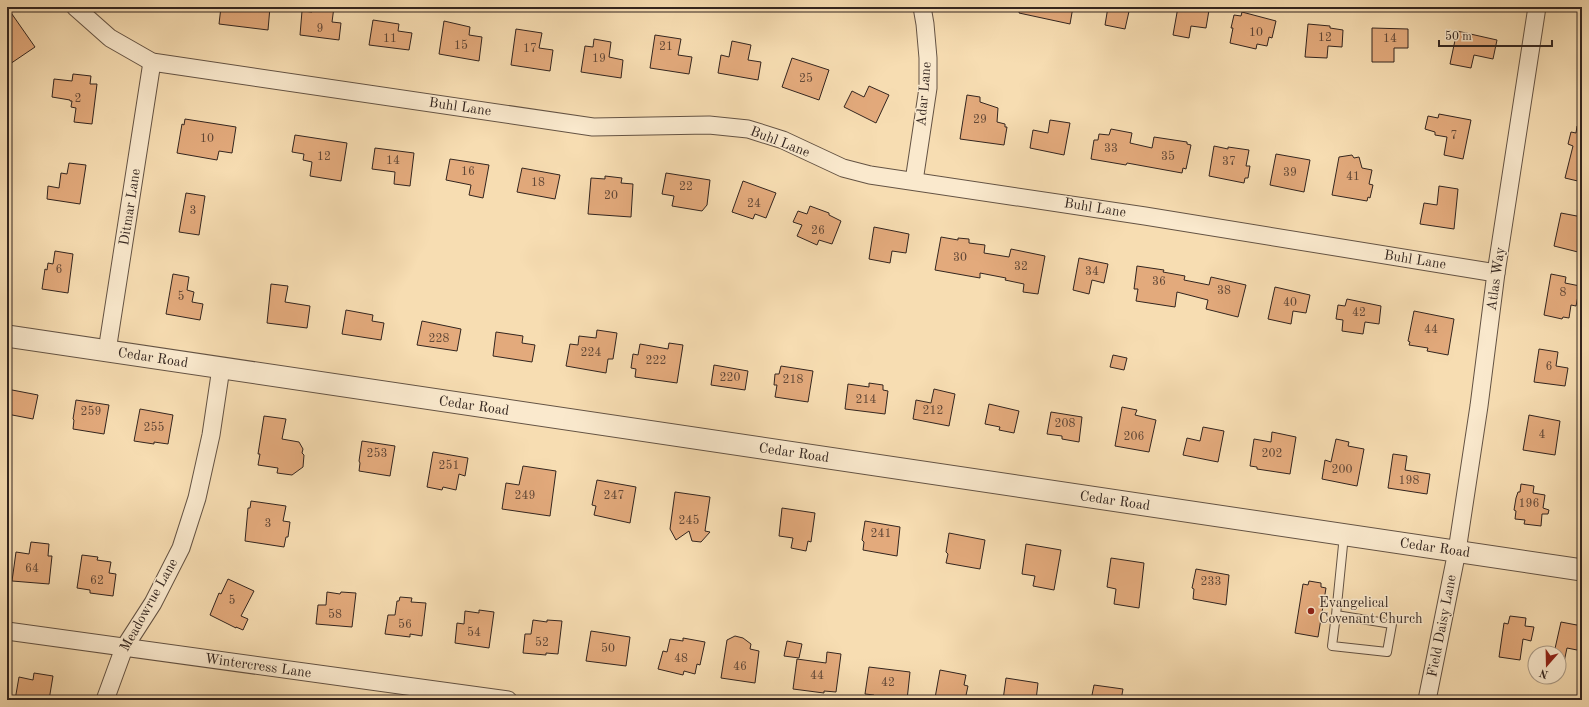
<svg xmlns="http://www.w3.org/2000/svg" width="1589" height="707" font-family="'Old Standard TT',serif">
  <rect width="100%" height="100%" fill="#f7ddb2"/>
  <filter id="stains"><feTurbulence type="fractalNoise" baseFrequency=".005" numOctaves="4"/><feColorMatrix values="0 0 0 0 .2 0 0 0 0 .09 0 0 0 0 .02 0 0 0 .5 -.17"/></filter>
  <radialGradient id="worn" r=".72"><stop offset=".6" stop-color="#630" stop-opacity="0"/><stop offset="1" stop-color="#630" stop-opacity=".3"/></radialGradient>
  <!-- building -->
  <g fill="#e3aa7c" stroke="#33251f">
    <polygon points="7,7 35,47 7,66"/>
    <polygon points="221,7 270,7 268,30 219,24"/>
    <polygon points="313,7 334,7 332,22 341,23 339,40 300,35 302,11 312,12"/>
    <polygon points="1020,7 1073,7 1070,24 1019,13"/>
    <polygon points="1108,7 1130,7 1125,29 1105,25"/>
    <polygon points="1178,7 1191,7 1209,10 1206,28 1191,26 1189,38 1173,35"/>
    <polygon points="1242,12 1276,21 1272,38 1269,37 1267,46 1257,44 1256,49 1230,43 1233,28 1231,28 1234,15 1241,16"/>
    <polygon points="373,20 399,24 398,31 412,33 409,50 369,45"/>
    <polygon points="444,21 470,27 469,35 482,37 479,61 439,54"/>
    <polygon points="1308,24 1330,26 1330,28 1343,30 1342,47 1328,46 1327,58 1305,57"/>
    <polygon points="1372,28 1408,29 1408,48 1394,48 1394,62 1372,62"/>
    <polygon points="516,29 542,33 539,48 553,50 550,71 511,65"/>
    <polygon points="1457,31 1497,40 1493,59 1474,55 1471,68 1450,64"/>
    <polygon points="655,35 681,39 678,55 692,57 689,74 650,68"/>
    <polygon points="594,39 611,42 609,57 623,60 621,78 581,72 585,46 593,47"/>
    <polygon points="732,41 751,45 748,60 761,62 758,80 718,73 721,55 729,57"/>
    <polygon points="792,58 829,70 819,100 782,87"/>
    <polygon points="73,74 91,76 90,84 97,84 92,124 74,122 76,108 71,107 72,101 70,101 70,100 52,97 54,79 72,81"/>
    <polygon points="869,86 889,95 876,123 844,107 852,91 864,97"/>
    <polygon points="967,95 980,97 980,102 998,108 997,122 1005,124 1005,127 1007,127 1004,145 960,139"/>
    <polygon points="1439,114 1471,120 1463,159 1444,155 1447,137 1435,135 1435,132 1425,129 1428,116 1438,118"/>
    <polygon points="185,119 236,127 232,153 219,151 217,160 177,153 182,124 184,125"/>
    <polygon points="1050,120 1070,123 1064,155 1030,148 1033,130 1048,133"/>
    <polygon points="1577,126 1582,127 1582,182 1565,178 1573,146 1568,144 1571,132 1576,133"/>
    <polygon points="1111,129 1132,133 1130,143 1152,148 1154,137 1187,142 1187,144 1191,145 1186,169 1183,168 1182,173 1127,163 1126,165 1091,159 1094,140 1098,140 1099,134 1109,135"/>
    <polygon points="295,135 347,143 341,181 310,176 312,162 303,160 304,154 292,152"/>
    <polygon points="1214,146 1228,149 1228,147 1249,150 1246,166 1250,166 1248,178 1245,178 1244,183 1209,176"/>
    <polygon points="375,148 414,153 410,186 394,184 395,172 372,169"/>
    <polygon points="1276,154 1310,160 1304,192 1270,185"/>
    <polygon points="1352,155 1354,158 1359,157 1362,168 1372,170 1369,184 1373,185 1370,198 1368,197 1367,201 1332,195 1339,157"/>
    <polygon points="450,159 489,165 483,198 469,195 471,185 446,180"/>
    <polygon points="69,163 86,165 80,204 47,199 48,186 59,188 61,173 67,174"/>
    <polygon points="522,168 560,175 555,199 517,192"/>
    <polygon points="666,173 710,180 707,205 702,211 672,206 674,196 662,194"/>
    <polygon points="605,176 622,178 621,183 633,184 631,217 588,214 591,178 605,179"/>
    <polygon points="743,181 776,193 766,218 755,214 753,219 732,212"/>
    <polygon points="1439,186 1458,189 1454,229 1420,224 1424,203 1437,205"/>
    <polygon points="186,193 205,196 199,235 179,232"/>
    <polygon points="810,206 829,213 829,215 841,221 832,244 819,240 817,245 797,236 802,225 793,222 798,211 807,214"/>
    <polygon points="1561,213 1582,217 1582,253 1554,246"/>
    <polygon points="874,227 909,234 906,253 892,251 890,263 869,259"/>
    <polygon points="941,237 958,240 958,238 969,239 969,243 985,245 984,253 1009,257 1011,249 1045,256 1038,294 1023,292 1024,284 1005,280 1006,278 980,273 980,278 935,270"/>
    <polygon points="55,251 73,254 68,293 42,289 45,269 47,270 48,263 53,264"/>
    <polygon points="1079,258 1108,264 1104,283 1092,280 1089,294 1073,290"/>
    <polygon points="1137,266 1164,270 1163,272 1185,276 1184,280 1209,285 1211,277 1246,285 1238,317 1206,309 1208,300 1177,292 1175,307 1136,301 1138,289 1134,289"/>
    <polygon points="173,274 189,277 187,290 194,292 192,302 203,304 200,320 166,314"/>
    <polygon points="1551,274 1566,277 1565,283 1580,286 1576,306 1571,305 1569,318 1563,317 1562,319 1544,315"/>
    <polygon points="271,284 288,286 285,302 310,306 307,328 267,323"/>
    <polygon points="1275,287 1310,295 1306,313 1293,311 1291,324 1268,319"/>
    <polygon points="1347,299 1381,306 1379,324 1365,322 1363,334 1342,331 1343,320 1336,319 1338,305 1345,306"/>
    <polygon points="346,310 373,315 372,321 384,323 381,340 342,334"/>
    <polygon points="1414,311 1454,319 1448,355 1427,351 1428,348 1409,345 1410,342 1408,341"/>
    <polygon points="422,321 461,329 457,351 417,345"/>
    <polygon points="597,330 617,333 613,359 608,359 606,373 566,366 570,344 578,345 579,336 596,338"/>
    <polygon points="496,332 523,336 522,343 535,345 532,362 493,356"/>
    <polygon points="669,343 683,345 677,383 635,377 636,369 631,368 633,354 638,355 640,344 668,349"/>
    <polygon points="1539,349 1558,352 1556,366 1568,368 1565,386 1534,382"/>
    <polygon points="1113,355 1127,358 1124,370 1110,367"/>
    <polygon points="714,365 748,371 745,390 711,385"/>
    <polygon points="781,366 813,371 808,402 775,397 777,385 774,385 775,374 779,374"/>
    <polygon points="869,383 883,385 883,390 888,391 885,414 845,409 848,384 869,387"/>
    <polygon points="7,389 38,395 33,419 7,414"/>
    <polygon points="934,389 955,394 949,426 913,419 916,400 931,403"/>
    <polygon points="76,400 109,405 104,434 73,429 74,420 73,419"/>
    <polygon points="989,404 1019,411 1014,433 999,430 1000,427 985,424"/>
    <polygon points="1122,407 1137,410 1135,415 1156,420 1149,452 1115,446"/>
    <polygon points="140,409 173,415 168,444 154,442 154,444 134,441"/>
    <polygon points="1051,412 1082,417 1079,442 1062,439 1062,436 1047,434"/>
    <polygon points="1529,415 1560,421 1555,455 1523,450"/>
    <polygon points="264,416 286,419 282,439 299,442 303,449 302,453 304,455 303,467 292,475 277,473 278,468 258,465 260,454 258,454"/>
    <polygon points="1203,427 1224,431 1218,462 1183,455 1187,438 1200,441"/>
    <polygon points="1272,432 1296,437 1290,474 1257,469 1257,467 1250,466 1254,439 1271,442"/>
    <polygon points="1336,439 1349,442 1348,446 1364,449 1357,486 1322,479 1325,460 1331,462"/>
    <polygon points="362,441 395,446 390,476 359,471 360,463 359,461"/>
    <polygon points="433,452 468,458 465,476 459,474 456,490 443,487 442,490 427,487"/>
    <polygon points="1393,454 1407,456 1405,470 1430,474 1427,494 1388,488"/>
    <polygon points="523,466 556,471 550,516 502,509 506,483 519,485"/>
    <polygon points="597,480 636,487 630,523 594,515 596,506 592,505"/>
    <polygon points="1521,484 1534,486 1533,493 1545,495 1543,508 1549,510 1548,514 1542,514 1541,526 1524,524 1525,520 1515,519 1516,511 1514,510 1516,498 1518,492 1520,492"/>
    <polygon points="675,492 710,497 705,531 710,532 701,542 692,541 689,531 676,540 670,529"/>
    <polygon points="251,501 286,506 283,521 290,522 288,537 286,537 284,547 245,541 248,508 250,508"/>
    <polygon points="782,508 815,513 811,542 808,541 806,551 791,548 793,538 779,536"/>
    <polygon points="865,521 900,527 897,556 863,550 864,542 862,540"/>
    <polygon points="949,533 985,540 980,569 946,563 948,554 946,552"/>
    <polygon points="31,542 49,544 48,556 52,556 49,584 12,581 16,552 29,554"/>
    <polygon points="1026,544 1061,550 1054,590 1033,586 1035,576 1022,574"/>
    <polygon points="82,555 98,557 97,560 111,562 109,573 116,574 113,596 90,593 90,590 77,588"/>
    <polygon points="1111,558 1144,563 1139,608 1114,604 1116,589 1107,587"/>
    <polygon points="1196,569 1229,575 1226,605 1193,599 1194,589 1192,588"/>
    <polygon points="228,579 254,591 241,616 248,619 243,630 236,627 236,628 210,615 219,593 221,594"/>
    <polygon points="1309,581 1321,583 1321,587 1326,588 1318,637 1295,633 1303,584 1308,585"/>
    <polygon points="327,592 340,594 341,592 356,593 352,627 316,624 318,605 326,605"/>
    <polygon points="400,597 412,598 411,602 426,603 422,636 410,634 410,637 385,634 388,615 395,615 397,601 399,601"/>
    <polygon points="479,610 494,612 489,648 455,643 457,623 464,624 465,611 479,613"/>
    <polygon points="1510,616 1526,618 1525,626 1534,627 1531,641 1523,639 1520,660 1499,657 1504,623 1508,624"/>
    <polygon points="533,620 547,622 547,620 562,621 558,654 546,653 546,655 523,653 525,634 531,634"/>
    <polygon points="1561,622 1582,626 1582,651 1567,648 1561,676 1559,676 1559,653 1554,653"/>
    <polygon points="591,631 630,637 626,666 586,661"/>
    <polygon points="735,636 743,638 751,644 750,649 759,651 755,683 721,678 727,640"/>
    <polygon points="683,638 705,642 700,665 697,664 695,674 684,671 683,675 658,669 663,651 667,652 670,639 683,641"/>
    <polygon points="787,641 802,644 799,658 784,656"/>
    <polygon points="827,652 841,654 836,692 824,691 824,693 793,689 797,659 826,663"/>
    <polygon points="869,667 910,672 907,700 873,698 874,695 865,694"/>
    <polygon points="940,670 966,675 964,685 968,686 965,700 935,698"/>
    <polygon points="34,673 53,676 49,700 15,700 19,677 33,680"/>
    <polygon points="1006,678 1038,683 1036,700 1003,700"/>
    <polygon points="1094,685 1123,689 1121,700 1091,700"/>
  </g>
  <g fill="none" stroke-linecap="round" stroke-linejoin="round">
    <!-- service casing -->
    <g stroke="#645344" stroke-width="10">
      <polyline id="service" points="1336,615 1332,646 1387,652 1392,624 1336,615 1344,535"/>
    </g>
    <!-- minor casing -->
    <g stroke="#645344" stroke-width="19">
      <g id="minor">
        <polyline points="75,7 110,38 152,62 593,127 709,125 748,129 783,140 843,168 870,175 1145,216 1496,273"/>
        <polyline points="914,181 928,88 928,58 925,24 922,7"/>
        <polyline points="107,351 152,62"/>
        <polyline points="7,631 508,700"/>
        <polyline points="105,700 124,648 153,603 181,548 197,498 211,435 221,368"/>
        <polyline points="1427,700 1457,551 1479,406 1496,273 1537,7"/>
      </g>
    </g>
    <!-- tertiary casing -->
    <g stroke="#645344" stroke-width="23">
      <polyline id="tertiary" points="7,336 1582,570"/>
    </g>
    <!-- service -->
    <use href="#service" stroke="#fae9cd" stroke-width="8"/>
    <!-- minor -->
    <use href="#minor" stroke="#fae9cd" stroke-width="17"/>
    <!-- tertiary -->
    <use href="#tertiary" stroke="#fae9cd" stroke-width="21"/>
  </g>
  <!-- markers -->
  <circle fill="#8f2418" stroke="#fae9cd" stroke-width="1.5" cx="1311" cy="611" r="4"/>
  <g text-anchor="middle" dominant-baseline="central" stroke-width="3" stroke-linejoin="round" paint-order="stroke">
    <!-- number labels -->
    <g font-size="12" fill="#5f4636">
      <text x="320" y="29">9</text>
      <text x="1256" y="33">10</text>
      <text x="1325" y="38">12</text>
      <text x="390" y="39">11</text>
      <text x="1390" y="39">14</text>
      <text x="461" y="46">15</text>
      <text x="666" y="47">21</text>
      <text x="530" y="49">17</text>
      <text x="599" y="59">19</text>
      <text x="806" y="79">25</text>
      <text x="78" y="99">2</text>
      <text x="980" y="120">29</text>
      <text x="1454" y="136">7</text>
      <text x="207" y="139">10</text>
      <text x="1111" y="149">33</text>
      <text x="324" y="157">12</text>
      <text x="1168" y="157">35</text>
      <text x="393" y="161">14</text>
      <text x="1229" y="162">37</text>
      <text x="468" y="172">16</text>
      <text x="1290" y="173">39</text>
      <text x="1353" y="177">41</text>
      <text x="538" y="183">18</text>
      <text x="686" y="187">22</text>
      <text x="611" y="196">20</text>
      <text x="754" y="204">24</text>
      <text x="193" y="211">3</text>
      <text x="818" y="231">26</text>
      <text x="960" y="258">30</text>
      <text x="1021" y="267">32</text>
      <text x="59" y="270">6</text>
      <text x="1092" y="272">34</text>
      <text x="1159" y="282">36</text>
      <text x="1224" y="291">38</text>
      <text x="1563" y="293">8</text>
      <text x="181" y="297">5</text>
      <text x="1290" y="303">40</text>
      <text x="1359" y="313">42</text>
      <text x="1431" y="330">44</text>
      <text x="439" y="339">228</text>
      <text x="591" y="353">224</text>
      <text x="656" y="361">222</text>
      <text x="1549" y="367">6</text>
      <text x="730" y="378">220</text>
      <text x="793" y="380">218</text>
      <text x="866" y="400">214</text>
      <text x="933" y="411">212</text>
      <text x="91" y="412">259</text>
      <text x="1065" y="424">208</text>
      <text x="154" y="428">255</text>
      <text x="1542" y="435">4</text>
      <text x="1134" y="437">206</text>
      <text x="377" y="454">253</text>
      <text x="1272" y="454">202</text>
      <text x="449" y="466">251</text>
      <text x="1342" y="470">200</text>
      <text x="1409" y="481">198</text>
      <text x="525" y="496">249</text>
      <text x="614" y="496">247</text>
      <text x="1529" y="504">196</text>
      <text x="689" y="521">245</text>
      <text x="268" y="524">3</text>
      <text x="881" y="534">241</text>
      <text x="32" y="569">64</text>
      <text x="97" y="581">62</text>
      <text x="1211" y="582">233</text>
      <text x="232" y="601">5</text>
      <text x="335" y="615">58</text>
      <text x="405" y="625">56</text>
      <text x="474" y="633">54</text>
      <text x="542" y="643">52</text>
      <text x="608" y="649">50</text>
      <text x="681" y="659">48</text>
      <text x="740" y="667">46</text>
      <text x="817" y="676">44</text>
      <text x="888" y="683">42</text>
    </g>
    <!-- street labels -->
    <g font-size="14" fill="#33251f" stroke="#fae9cd">
      <text transform="translate(924 94) rotate(-85)">Adar Lane</text>
      <text transform="translate(460 107) rotate(8)">Buhl Lane</text>
      <text transform="translate(780 142) rotate(21)">Buhl Lane</text>
      <text transform="translate(130 207) rotate(-81)">Ditmar Lane</text>
      <text transform="translate(1095 208) rotate(9)">Buhl Lane</text>
      <text transform="translate(1415 260) rotate(9)">Buhl Lane</text>
      <text transform="translate(1496 279) rotate(-82)">Atlas Way</text>
      <text transform="translate(153 358) rotate(9)">Cedar Road</text>
      <text transform="translate(474 406) rotate(8)">Cedar Road</text>
      <text transform="translate(794 453) rotate(8)">Cedar Road</text>
      <text transform="translate(1115 501) rotate(8)">Cedar Road</text>
      <text transform="translate(1435 548) rotate(8)">Cedar Road</text>
      <text transform="translate(149 605) rotate(-61)">Meadowrue Lane</text>
      <text transform="translate(1442 626) rotate(-79)">Field Daisy Lane</text>
      <text transform="translate(258 666) rotate(8)">Wintercress Lane</text>
    </g>
    <!-- poi labels -->
    <g font-size="14" fill="#33251f" stroke="#fae9cd" text-anchor="start">
      <text x="1319" y="603">Evangelical<tspan x="1319" dy="16">Covenant Church</tspan></text>
    </g>
  </g>
  <!-- margin -->
  <rect width="1589" height="707" fill="none" stroke="#f7ddb2" stroke-width="24"/>
  <rect x="8" y="8" width="1573" height="691" fill="none" stroke="#33251f" stroke-width="2"/>
  <rect x="12" y="12" width="1565" height="683" fill="none" stroke="#33251f"/>
  <!-- north arrow -->
  <g transform="translate(1547 665) rotate(200)"><circle r="19" fill="#fae9cd" stroke="#aa9b87"/>
  <path d="M0-3L7 15L0 10L-7 15Z" fill="#8f2418"/>
  <text y="-6" font-size="11" font-weight="bold" text-anchor="middle" fill="#33251f">N</text>
  </g>
  <!-- scale -->
  <path d="M1439 40v6h113v-6" fill="none" stroke="#33251f" stroke-width="2"/>
  <text x="1445" y="40" font-size="12" fill="#33251f" stroke="#fae9cd" stroke-width="3" paint-order="stroke">50 m</text>
  <rect width="100%" height="100%" filter="url(#stains)"/>
  <rect width="100%" height="100%" fill="url(#worn)"/>
</svg>
